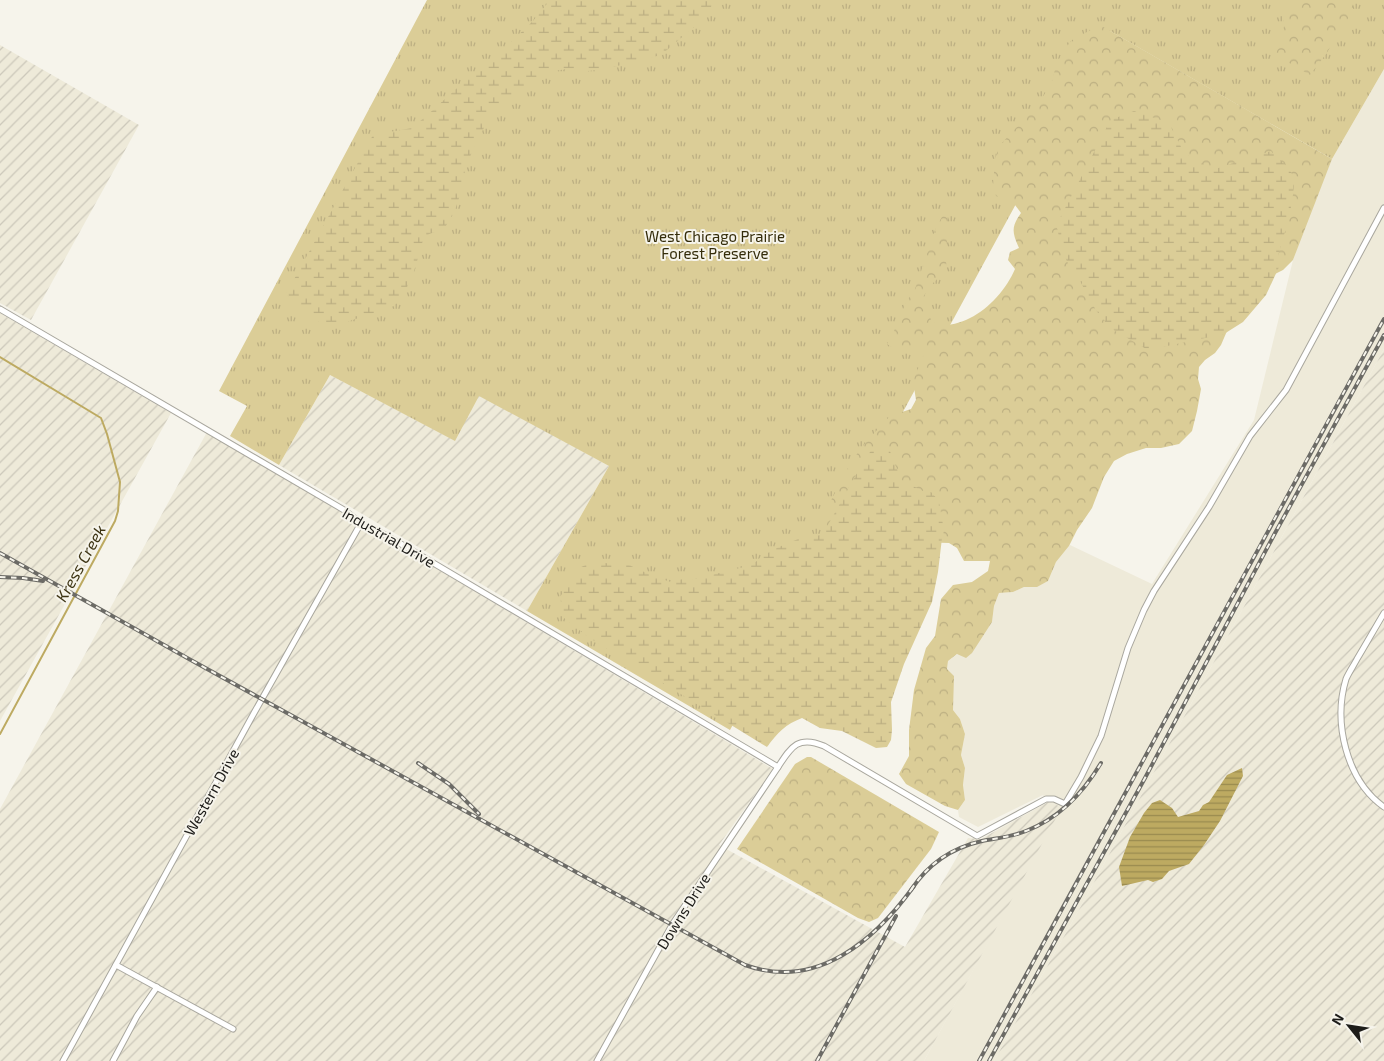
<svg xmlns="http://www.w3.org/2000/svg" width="1384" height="1061" font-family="'Exo 2',sans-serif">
  <defs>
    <pattern id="industrial-furrows" width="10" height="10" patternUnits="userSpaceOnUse" patternTransform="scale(1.25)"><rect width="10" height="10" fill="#eeead9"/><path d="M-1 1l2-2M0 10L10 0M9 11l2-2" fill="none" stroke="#ccc8ba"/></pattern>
    <pattern id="grass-tufts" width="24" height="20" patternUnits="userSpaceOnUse" patternTransform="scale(1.25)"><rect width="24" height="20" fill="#dbcd97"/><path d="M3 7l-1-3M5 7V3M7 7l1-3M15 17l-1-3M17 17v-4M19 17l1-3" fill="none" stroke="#bcaf82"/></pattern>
    <pattern id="forest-crowns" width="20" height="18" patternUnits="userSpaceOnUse" patternTransform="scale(1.25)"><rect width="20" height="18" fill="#dbcd97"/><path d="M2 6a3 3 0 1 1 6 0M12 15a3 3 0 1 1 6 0" fill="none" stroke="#bcaf82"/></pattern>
    <pattern id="wetland-marsh" width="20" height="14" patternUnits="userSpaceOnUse" patternTransform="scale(1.25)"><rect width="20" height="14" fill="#dbcd97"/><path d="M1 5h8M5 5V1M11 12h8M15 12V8" fill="none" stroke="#bcaf82"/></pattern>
    <pattern id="water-rules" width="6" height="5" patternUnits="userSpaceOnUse" patternTransform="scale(1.25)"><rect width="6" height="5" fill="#bdaa61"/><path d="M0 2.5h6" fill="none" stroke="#998a4f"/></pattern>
  </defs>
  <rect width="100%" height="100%" fill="#f6f4eb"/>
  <!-- built -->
  <polygon fill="#eeead9" points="1384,69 1384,349 1081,906 994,1061 924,1061 1061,807 1048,802 1043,795 978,827 959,817 958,810 965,800 963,785 965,768 961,755 965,734 960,719 953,710 947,669 948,661 981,637 992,622 994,606 999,593 1013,592 1024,587 1036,587 1048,581 1056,562 1070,545 1152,584 1254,420 1293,260 1305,226 1332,159"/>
  <!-- industrial -->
  <g fill="url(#industrial-furrows)">
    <polygon points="0,45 139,125 31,320 0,303"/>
    <polygon points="0,313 171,413 0,721"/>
    <polygon points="1384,349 1384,1061 994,1061 1081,906"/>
    <polygon points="330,375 454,440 479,395 609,466 527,611 279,465"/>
    <polygon points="207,432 773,769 719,845 905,947 968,838 981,839 1048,802 1062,807 924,1061 0,1061 0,809"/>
  </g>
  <!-- grass -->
  <polygon fill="url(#grass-tufts)" points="427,0 1384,0 1384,69 1332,159 1110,31 730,730 527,611 609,466 479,396 455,441 330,375 279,465 230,436 247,406 219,391"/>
  <!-- forest -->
  <g fill="url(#forest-crowns)">
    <polygon points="1300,0 1353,0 1353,11 1326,54 1310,75 1270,52 1284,27 1283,19 1291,4"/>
    <path d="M1100 25 1332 159 1293 260 1283 270 1267 278 1230 324 1221 345 1215 353 1205 360 1199 367 1198 379 1201 389 1197 411 1192 431 1179 444 1161 448H1146L1127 454 1114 461 1104 477 1092 508 1077 530 1069 546 1056 562 1048 581 1037 587H1024L1013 592 999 593 994 606 992 622 972 653 966 658 957 654 948 661 947 669 954 676 953 710 960 719 965 734 961 755 965 768 963 785 965 800 958 810 945 806 906 784 899 774 909 756V730L914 690 926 648 935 636 941 599 953 585 972 582 988 571 990 561H964L957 548 949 543 823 539 824 514 851 462 866 442 890 416 911 409 916 400 913 381 924 354 916 347 907 346 896 350 887 344 894 331 906 302 915 289 935 230 948 205 946 271 933 283 923 297 931 320 939 327C949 325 961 323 970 318 989 309 1007 288 1015 269L1008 260 1010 252 1019 248C1012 232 1011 227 1021 213L1015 205 996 196 993 186 995 159 1000 145 1040 102 1052 81 1056 66 1063 51 1072 40Z"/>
    <polygon points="807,757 811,757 939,832 931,849 878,918 869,922 858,918 737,849 795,764"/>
  </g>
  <!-- wetland -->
  <g fill="url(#wetland-marsh)">
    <path d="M550 0H717L694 27 661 55 605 69 588 71 567 69 554 71 548 74 537 85 512 96 491 113 466 165 461 192 454 213 444 229 429 234 423 241 418 252V258L411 281 394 306 332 327C315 323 297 307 286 294L373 135 412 128 433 110 484 63 491 61 533 21Z"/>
    <path d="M1134 111 1169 123 1181 147 1189 156 1209 168H1218L1271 151C1278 159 1287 164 1292 174 1299 190 1282 242 1277 259L1279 267 1266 295 1243 322 1224 334 1148 350 1110 328 1095 309 1080 281 1074 276 1063 253 1057 228 1059 220 1108 125 1113 119Z"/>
    <path d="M884 445 888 446 901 480 925 492H931L939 501 944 531 942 538 938 572 932 602 904 664 891 702 892 730 891 740 887 747 876 748 842 731 820 728 802 718C786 724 777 733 767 747L588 637 564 618 560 597 579 568 590 563 601 562 610 564 617 562 629 565 655 577 671 582 687 578 691 580 752 565C765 551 788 543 806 536L810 538 823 534 862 464 874 446Z"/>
  </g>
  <!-- water -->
  <polygon fill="url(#water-rules)" points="1242,768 1243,776 1220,821 1204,845 1189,864 1169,871 1162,879 1153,882 1148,880 1122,886 1119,867 1130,837 1144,813 1152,803 1160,800 1172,808 1178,817 1199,811 1203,805 1209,802 1227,775"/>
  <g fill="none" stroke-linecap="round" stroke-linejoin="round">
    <!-- stream -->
    <polyline stroke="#bdaa61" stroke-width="2" points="0,357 101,418 107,434 120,482 118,511 115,521 0,734"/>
    <!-- minor casing -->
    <g stroke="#a9a79e" stroke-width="7">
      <g id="minor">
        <polyline points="0,309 344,510 361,523 378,531 408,548 778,767"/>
        <path d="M1384 613C1375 628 1366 644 1357 659 1354 665 1349 672 1346 679 1333 722 1346 780 1384 807"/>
        <polyline points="116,965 233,1029"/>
        <polyline points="63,1061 254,713 361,523"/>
        <polyline points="113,1061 137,1016 157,987"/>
        <path d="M597 1061 672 925 778 767C791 747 798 735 824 746L977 836 1046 799H1054L1065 804 1081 777 1101 736 1128 648 1144 610 1154 591 1209 507 1250 436 1286 390 1384 208"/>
      </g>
    </g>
    <!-- minor -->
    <use href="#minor" stroke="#fff" stroke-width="5"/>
    <!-- rail casing -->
    <g stroke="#6c6b66" stroke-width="4">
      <g id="rail">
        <path d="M0 553 189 659 745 965C817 991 875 940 914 886"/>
        <polyline points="0,577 23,578 43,581"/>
        <polyline points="418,763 449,784 479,814"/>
        <path d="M911 890C928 864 951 848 982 841 997 838 1012 837 1026 831 1060 818 1083 793 1101 763"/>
        <polyline points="817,1061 896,916"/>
        <path d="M979 1061C1115 814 1248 566 1384 319"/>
        <polyline points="989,1061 1145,778 1274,535 1384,335"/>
      </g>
    </g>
    <!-- rail -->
    <use href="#rail" stroke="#f6f4eb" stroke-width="2" stroke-dasharray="5.5" stroke-linecap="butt"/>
  </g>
  <g text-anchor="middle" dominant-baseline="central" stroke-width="4" stroke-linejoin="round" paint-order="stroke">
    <!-- park labels -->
    <g font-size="15" fill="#342c0a" stroke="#f6f4eb">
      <text x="715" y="236">West Chicago Prairie<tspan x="715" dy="17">Forest Preserve</tspan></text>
    </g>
    <!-- street labels -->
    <g font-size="15" fill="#1d1c19" stroke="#f6f4eb">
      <text transform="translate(389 537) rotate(30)">Industrial Drive</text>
      <text transform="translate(211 792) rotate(-61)">Western Drive</text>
      <text transform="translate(683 911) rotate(-58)">Downs Drive</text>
    </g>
    <!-- water labels -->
    <g font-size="16" font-style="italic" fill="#3e3515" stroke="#f6f4eb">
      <text transform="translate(80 563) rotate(-61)">Kress Creek</text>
    </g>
  </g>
  <!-- north arrow -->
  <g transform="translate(1349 1026) rotate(300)" stroke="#f6f4eb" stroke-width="4" paint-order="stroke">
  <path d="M0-4L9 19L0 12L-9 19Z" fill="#1d1c19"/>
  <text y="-8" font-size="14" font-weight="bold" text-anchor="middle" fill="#1d1c19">N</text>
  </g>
</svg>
